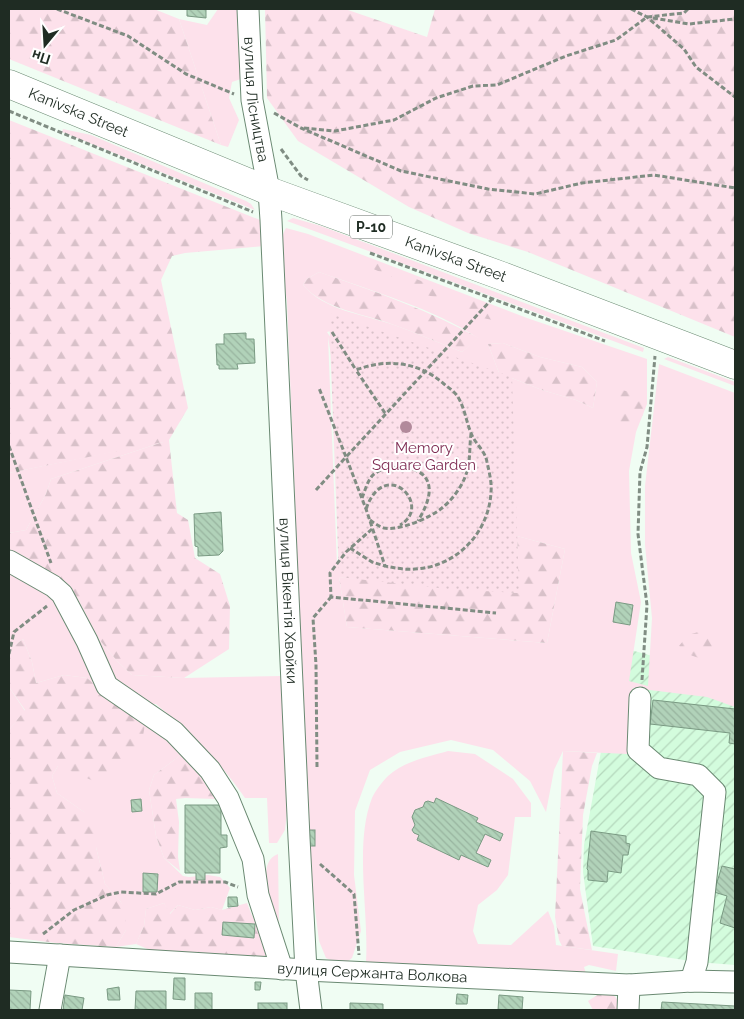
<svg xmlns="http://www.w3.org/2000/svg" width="744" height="1019" font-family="Raleway,sans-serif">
  <defs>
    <pattern id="industrial-furrows" width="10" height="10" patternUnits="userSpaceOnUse" patternTransform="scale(1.25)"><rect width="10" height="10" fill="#d3fcdd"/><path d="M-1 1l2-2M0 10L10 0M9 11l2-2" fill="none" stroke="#b5d8bd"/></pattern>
    <pattern id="forest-firs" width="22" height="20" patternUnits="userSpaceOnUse" patternTransform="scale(1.25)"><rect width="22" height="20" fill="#fde1eb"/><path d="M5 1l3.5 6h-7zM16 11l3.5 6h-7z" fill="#d8c1c9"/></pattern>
    <pattern id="park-dots" width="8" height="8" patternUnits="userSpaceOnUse" patternTransform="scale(1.25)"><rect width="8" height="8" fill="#fde1eb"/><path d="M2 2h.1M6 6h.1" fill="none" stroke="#d8c1c9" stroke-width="1.8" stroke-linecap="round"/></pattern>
    <pattern id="building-back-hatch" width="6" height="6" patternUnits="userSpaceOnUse" patternTransform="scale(1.25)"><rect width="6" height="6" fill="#b1d2b9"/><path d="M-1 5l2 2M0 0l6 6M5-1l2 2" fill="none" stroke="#98b49f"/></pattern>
  </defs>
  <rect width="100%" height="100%" fill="#f0fdf3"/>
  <!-- industrial -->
  <polygon fill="url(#industrial-furrows)" points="620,647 735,679 735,965 697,962 593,946 583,872 584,845"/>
  <!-- green -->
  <g fill="#fde1eb" fill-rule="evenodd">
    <polygon points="218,9 240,9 244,78 232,82 229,98 239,120 228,147 221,145 179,19 207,25"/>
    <polygon points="63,129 91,135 246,201 251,204 255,210 62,132"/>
    <polygon points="293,218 321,226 644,348 643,352 287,221"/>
    <path d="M286 228 308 234 527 318 647 359V404L636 432 629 471 631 553 641 602 629 681 648 686 652 618 645 545V486L659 364 735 393V707L707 697 633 688 627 754 563 751 554 770 546 812 530 781 493 750 451 740 400 752 370 770 355 811 354 875 361 931 352 958 343 965 326 958 319 941 309 861 287 301C284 281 275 246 286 228ZM319 272C369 290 435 309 478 338L462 352C439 343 417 333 394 325 363 314 325 311 303 285L307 279ZM334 330 357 366C380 359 401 359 423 368L438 352 445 354 429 370C448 379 464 397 469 418 471 422 470 428 473 432 477 440 484 446 487 454 509 506 474 568 417 572 402 573 383 571 369 564 363 560 357 555 350 551L337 565 328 337 347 452 382 414 327 332ZM503 343 540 357 582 367 597 382 593 408 576 400 542 390 499 373 488 344ZM517 536 565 549 547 643 347 627 339 577 448 589 519 593Z"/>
    <polygon points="668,357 735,382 735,386 664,359"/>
    <polygon points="169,440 51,479 46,494 26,530 9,533 9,473"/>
    <path d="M9 566 79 599 93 632 118 662 132 675 184 678 281 676 289 792 285 830 277 843H269L267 798H245C218 759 191 734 156 704L118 705 87 678 64 675 36 683 32 662 23 639 9 650Z"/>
    <polygon points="9,687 25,711 9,730"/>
    <polygon points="145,724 164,734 182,754 154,775 149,790 156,836 164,858 183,876 189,877 208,875 220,877 230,888 222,910 211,907 195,910 178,905 169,914 164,903 146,909 144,926 136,944 116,947 126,930 121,902 105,884 96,847 84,812 57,793 52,776 58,766"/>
    <path d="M448 751 475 754 513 779 531 803V817H515L508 875 497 890 478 905 473 931 478 944 511 945 548 911 554 926 556 945 618 954 616 971 589 965 584 967 587 977 468 973 366 962C369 912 354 844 372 798 375 791 383 781 388 776 404 761 428 757 448 751Z"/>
    <path d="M278 854 279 929C274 912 253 863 278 854Z"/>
  </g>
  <!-- forest -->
  <g fill="url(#forest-firs)">
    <polygon points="9,9 154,9 179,19 221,145 9,59"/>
    <polygon points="265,9 345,9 427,37 435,9 735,9 735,337 528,252 468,233 409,207 298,141 267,98"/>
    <polygon points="9,120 260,220 264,246 185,253 172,256 161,280 188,408 169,440 177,513 188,520 195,558 220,574 230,606 229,649 184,678 132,675 118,662 93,632 79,599 9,566 9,533 26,530 46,494 51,479 163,442 9,473"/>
    <polygon points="364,259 374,262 441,289 439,298 426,295 402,281 359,263"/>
    <path d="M319 272C374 291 428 310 479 338L462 352C439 343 417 333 394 325 363 313 325 310 303 285L307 279Z"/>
    <polygon points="470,299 478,300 508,318 503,322 462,314"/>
    <polygon points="503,343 540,357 582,367 597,382 593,408 576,400 542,390 499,373 488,344"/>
    <polygon points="618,389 634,393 644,401 643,415 632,429 617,420 619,401"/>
    <polygon points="517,536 565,549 547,643 347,627 339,577 518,593"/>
    <polygon points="705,630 716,642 720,651 705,660 690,655 679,646 688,635"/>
    <polygon points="23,639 32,662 36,683 64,675 87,678 118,705 145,724 141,748 96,782 58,766 52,776 57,793 84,812 101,829 96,847 105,884 121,902 126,913 126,930 116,947 56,943 9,937 9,730 25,710 9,687 9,650"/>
    <polygon points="563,751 597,753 592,766 583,815 580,889 592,950 562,946 559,940 555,917"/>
    <polygon points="182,754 200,769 206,785 216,799 185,798 176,799 179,822 178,857 180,871 164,858 156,836 149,790 154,775"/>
    <path d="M164 903 170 914 178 905 195 910 211 907 222 910 247 903C254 923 266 940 274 961L157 953 136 944 144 926 146 909Z"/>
    <polygon points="599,994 613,994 622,1006 622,1010 593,1010 588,1001"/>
  </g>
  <!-- park -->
  <polygon fill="url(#park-dots)" points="329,313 512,377 519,593 448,589 339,577"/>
  <!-- building -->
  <g fill="url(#building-back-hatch)" stroke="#7a9a83">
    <polygon points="187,9 206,9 206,18 187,16"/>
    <polygon points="246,333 246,339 254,339 255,363 237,364 238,369 219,369 219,365 217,365 216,344 224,344 224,334"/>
    <polygon points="221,512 223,551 219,555 198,556 198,547 195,546 194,514"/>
    <polygon points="616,602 633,605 630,625 613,622"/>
    <polygon points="653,700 735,709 735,744 729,743 730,733 650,724"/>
    <polygon points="436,798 478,818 476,822 503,834 500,841 485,834 476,853 491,860 488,867 461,855 459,860 417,840 419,835 414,833 412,830 415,825 412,817 415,810 423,807 425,802 428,801 434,803"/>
    <polygon points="141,799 142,811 132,812 131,800"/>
    <polygon points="185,805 221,805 221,835 227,835 227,847 220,848 220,873 205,873 205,880 196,880 196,873 185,873"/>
    <rect x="307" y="830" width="8" height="16"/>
    <polygon points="591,831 626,836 626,843 630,844 628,855 623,855 621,873 608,871 607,882 588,880 588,870 587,869"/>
    <polygon points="722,866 735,869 735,928 720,923 727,896 714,892"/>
    <polygon points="143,873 158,874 157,892 143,892"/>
    <polygon points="228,897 237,897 238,906 228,907"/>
    <polygon points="223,922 255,924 254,938 222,935"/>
    <polygon points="174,978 185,978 185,1000 173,999"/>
    <polygon points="255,982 261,982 260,990 255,990"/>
    <polygon points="119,987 120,1000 108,1000 107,989"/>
    <polygon points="9,990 31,991 30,1010 9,1010"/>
    <polygon points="136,991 166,991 166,1010 135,1010"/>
    <polygon points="195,993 212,993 212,1010 189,1010 195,1010"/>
    <polygon points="457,994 468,995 467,1004 456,1004"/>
    <polygon points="65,995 84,998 82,1010 63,1010"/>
    <polygon points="499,995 523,997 522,1010 498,1010"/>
    <polygon points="662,1002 735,1006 735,1010 661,1010"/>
    <rect x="258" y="1003" width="29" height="7"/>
    <polygon points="350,1003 383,1004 383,1010 350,1010"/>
  </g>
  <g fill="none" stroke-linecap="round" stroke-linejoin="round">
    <!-- minor casing -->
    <g stroke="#6a8972" stroke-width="23">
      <g id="minor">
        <path id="s1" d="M248 9 252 100 269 191 271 220 299 838 306 970 311 1010"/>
        <polyline points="9,561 53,586 62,594 87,641 107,686 174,732 210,770 228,798 253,859 258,895 282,969"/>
        <polyline points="640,698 638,750 659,768 698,775 715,792 697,962 691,981"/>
        <path id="s2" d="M9 952 306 970 629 985 691 981 735 982"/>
        <polyline points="50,1010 60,955"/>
        <polyline points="628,1010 629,985"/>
      </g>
    </g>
    <!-- major casing -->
    <g stroke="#6a8972" stroke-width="29">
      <g id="major">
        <path id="s3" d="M9 84 269 191 502 276 735 365"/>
      </g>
    </g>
    <!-- path -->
    <g stroke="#808d83" stroke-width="3" stroke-dasharray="5 2.5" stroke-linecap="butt">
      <polyline points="57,9 128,36 186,74 234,94"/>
      <polyline points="631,9 647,17 684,49 696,67 735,97"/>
      <polyline points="653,18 689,24 735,19"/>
      <polyline points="9,111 253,212"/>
      <polyline points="274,113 301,128 401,171 488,189 535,194 582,183 654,175 735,188"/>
      <polyline points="304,128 335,131 394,120 436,98 473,86 497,85 566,56 616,40 647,17 684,13 688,9"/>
      <polyline points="281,149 301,176 308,180"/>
      <polyline points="370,253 605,341"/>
      <polyline points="332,332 356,370"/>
      <path d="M385 413 356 370C387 358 419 362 444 384 449 388 455 392 458 397 465 409 466 421 471 433 475 444 485 450 487 462 489 471 492 483 491 492 489 533 456 567 415 569 405 570 395 568 385 566L366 509 346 457 492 299"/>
      <polyline points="9,446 51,563"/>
      <polyline points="316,490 346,457 319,388"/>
      <path d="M362 498C365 491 367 482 372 476 383 464 415 464 425 477 435 490 425 509 418 521"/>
      <path d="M366 509C385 455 434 506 400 525"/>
      <path d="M370 520C374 523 378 526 384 528 399 531 430 518 442 508 451 501 461 488 465 477 471 463 469 449 471 434"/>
      <polyline points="372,529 346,552 330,573 331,597 496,613"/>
      <polyline points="350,548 372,562 385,566"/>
      <polyline points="9,654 14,632 47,606"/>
      <polyline points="642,680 647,605 638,534 640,472 647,447 655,356"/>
      <polyline points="317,767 316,665 313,618 331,597"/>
      <polyline points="320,864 354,894 359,955"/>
      <polyline points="43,934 74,910 107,895 121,892 156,894 179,882 225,882 238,887"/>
    </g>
    <!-- minor -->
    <use href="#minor" stroke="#fff" stroke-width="21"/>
    <!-- major -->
    <use href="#major" stroke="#fff" stroke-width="28"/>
  </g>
  <!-- trees -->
  <circle fill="#b28a9b" cx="406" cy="427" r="6"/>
  <g text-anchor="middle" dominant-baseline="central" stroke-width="4" stroke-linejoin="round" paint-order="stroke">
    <!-- shield labels -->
    <rect fill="#fff" stroke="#626b65" stroke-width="1" x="350" y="215.5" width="42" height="23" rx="4"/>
    <g font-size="14" font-weight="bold" fill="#1f2c23">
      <text x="371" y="227">Р-10</text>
    </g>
    <!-- street labels -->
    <g font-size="15" fill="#1f2c23" stroke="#fff">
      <text stroke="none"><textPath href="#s1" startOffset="91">вулиця Лісництва</textPath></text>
      <text stroke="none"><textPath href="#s3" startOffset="75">Kanivska Street</textPath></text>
      <text stroke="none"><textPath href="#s3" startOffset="480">Kanivska Street</textPath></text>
      <text stroke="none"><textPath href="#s1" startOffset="594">вулиця Вікентія Хвойки</textPath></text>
      <text stroke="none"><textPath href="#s2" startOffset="364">вулиця Сержанта Волкова</textPath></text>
    </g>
    <!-- park labels -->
    <g font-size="15" fill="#7f2c53" stroke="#fff">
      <text x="424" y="448">Memory<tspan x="424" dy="17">Square Garden</tspan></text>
    </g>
  </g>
  <!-- border -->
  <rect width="744" height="1019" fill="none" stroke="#1f2c23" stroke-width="20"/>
  <!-- north arrow -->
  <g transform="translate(45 45) rotate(198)" stroke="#ffffff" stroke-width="4" paint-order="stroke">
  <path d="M0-4L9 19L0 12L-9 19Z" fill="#1f2c23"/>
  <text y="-8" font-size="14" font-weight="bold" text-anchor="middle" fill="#1f2c23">Пн</text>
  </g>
</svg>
